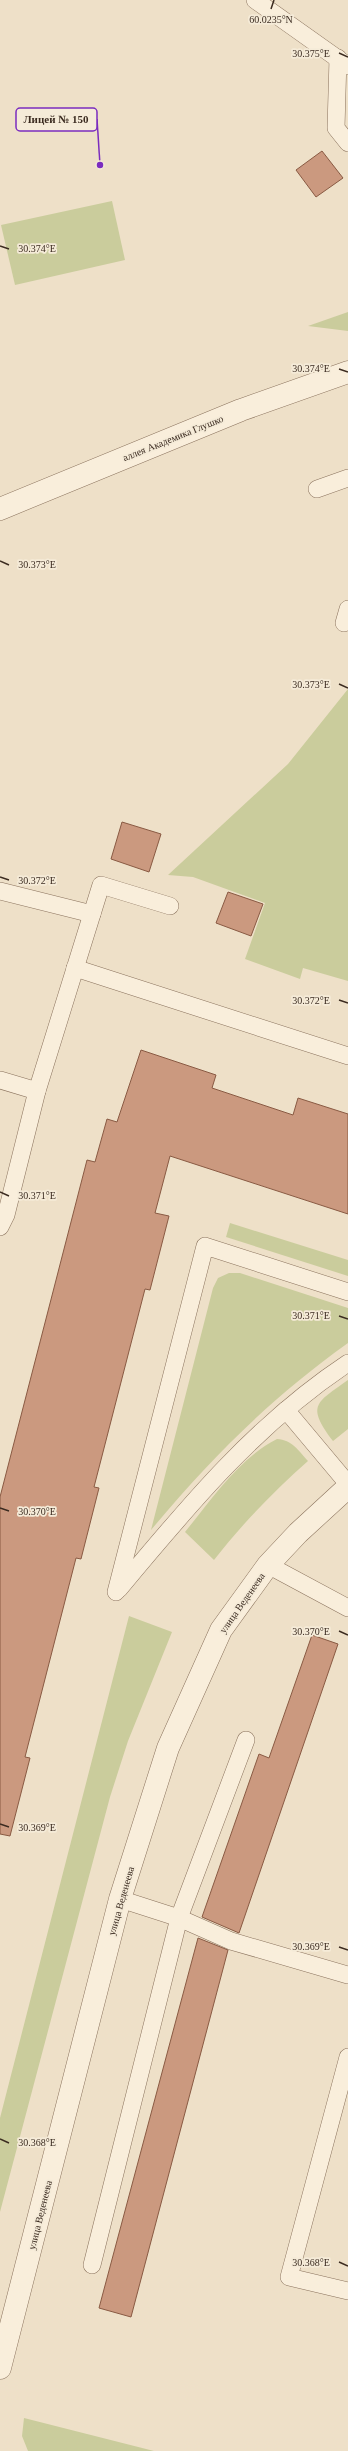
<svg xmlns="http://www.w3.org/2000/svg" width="348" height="2451" font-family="'Times New Roman',serif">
  <rect width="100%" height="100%" fill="#eee0c8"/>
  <!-- green -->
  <g fill="#cacc9c">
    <polygon points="112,201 125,260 15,285 1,225"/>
    <polygon points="348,312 348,331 308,326"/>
    <polygon points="348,689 348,981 303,968 300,979 245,959 265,903 193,877 168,875 288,764"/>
    <polygon points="230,1223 348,1260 348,1276 226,1237"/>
    <path d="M229 1273H240L348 1308V1343C270 1399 213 1456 151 1530L213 1288 218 1278Z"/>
    <path d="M348 1380V1429L333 1441C306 1405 316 1403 348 1380Z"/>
    <path d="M277 1439C292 1440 298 1450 308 1461 273 1492 243 1523 214 1560L185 1532C211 1500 239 1458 277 1439Z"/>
    <polygon points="129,1616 172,1632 128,1741 110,1797 0,2212 0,2118"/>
    <polygon points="24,2418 154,2451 28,2451 22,2436"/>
  </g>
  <!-- building -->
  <g fill="#cb997f" stroke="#895a43">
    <polygon points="322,151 343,178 316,197 296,170"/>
    <polygon points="122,822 161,834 149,872 111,859"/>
    <polygon points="228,892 263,904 251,936 216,923"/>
    <polygon points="141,1050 216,1075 212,1088 293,1115 298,1098 348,1114 348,1214 170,1156 155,1213 169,1216 150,1290 145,1289 94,1487 99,1488 81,1559 76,1558 25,1757 30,1758 10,1836 0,1834 0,1497 87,1160 95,1162 107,1119 117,1122"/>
    <polygon points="312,1635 338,1644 239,1933 202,1917 259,1754 269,1758"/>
    <polygon points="198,1938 228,1950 131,2317 99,2308"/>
  </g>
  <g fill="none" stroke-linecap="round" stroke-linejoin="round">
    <!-- lane casing -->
    <g stroke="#8a725d" stroke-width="18">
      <g id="lane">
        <polyline points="255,0 348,66"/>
        <polyline points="338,58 336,128 348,143"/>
        <polyline points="317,489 348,478"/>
        <polyline points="344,623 348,609"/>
        <polyline points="0,891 92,914"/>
        <polyline points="75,968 348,1056"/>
        <polyline points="0,1080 37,1091"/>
        <polyline points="0,1227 6,1215 37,1091 101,885 170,906"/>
        <polyline points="286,1410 348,1484"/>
        <polyline points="268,1565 348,1608"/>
        <path d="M119 1589C188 1506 257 1423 348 1363"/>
        <polyline points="116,1592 205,1246 348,1292"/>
        <polyline points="120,1899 179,1918 231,1941 348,1975"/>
        <polyline points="348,2057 289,2277 348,2291"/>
        <polyline points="92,2265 179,1918 246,1740"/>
      </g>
    </g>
    <!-- street casing -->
    <g stroke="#8a725d" stroke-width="23">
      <g id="street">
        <polyline points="0,509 241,410 348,372"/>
        <polyline points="0,2368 120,1899 168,1748 221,1630 268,1565 298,1533 348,1487"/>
      </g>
    </g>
    <!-- lane -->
    <use href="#lane" stroke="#f9eedb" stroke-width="17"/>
    <!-- street -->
    <use href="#street" stroke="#f9eedb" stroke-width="22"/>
  </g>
  <!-- ticks -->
  <path fill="none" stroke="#3b2b20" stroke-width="1.5" d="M271 9 274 0M339 53 348 57M0 246 9 249M339 369 348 372M0 561 9 565M339 684 348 688M0 877 9 880M339 1000 348 1003M0 1192 9 1196M339 1316 348 1319M0 1508 9 1511M339 1631 348 1635M0 1824 9 1827M339 1947 348 1950M0 2139 9 2143M339 2262 348 2266"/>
  <g text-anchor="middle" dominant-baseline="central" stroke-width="3.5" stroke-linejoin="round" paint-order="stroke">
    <!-- street labels -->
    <g font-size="10" fill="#3b2b20" stroke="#f5ebd8">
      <text transform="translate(173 438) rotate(-22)">аллея Академика Глушко</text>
      <text transform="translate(242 1603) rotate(-55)">улица Веденеева</text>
      <text transform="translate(121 1901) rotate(-74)">улица Веденеева</text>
      <text transform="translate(40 2215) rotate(-76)">улица Веденеева</text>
    </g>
  </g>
  <g font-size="10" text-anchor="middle" fill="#3b2b20" stroke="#f5ebd8" stroke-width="3.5" stroke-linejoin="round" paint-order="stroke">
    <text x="271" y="23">60.0235°N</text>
    <text x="311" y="57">30.375°E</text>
    <text x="37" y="252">30.374°E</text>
    <text x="311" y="372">30.374°E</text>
    <text x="37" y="568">30.373°E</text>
    <text x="311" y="688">30.373°E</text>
    <text x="37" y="884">30.372°E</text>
    <text x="311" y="1004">30.372°E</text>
    <text x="37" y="1199">30.371°E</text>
    <text x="311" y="1319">30.371°E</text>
    <text x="37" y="1515">30.370°E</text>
    <text x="311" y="1635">30.370°E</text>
    <text x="37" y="1831">30.369°E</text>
    <text x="311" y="1950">30.369°E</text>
    <text x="37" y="2146">30.368°E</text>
    <text x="311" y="2266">30.368°E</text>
  </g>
  <!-- callouts -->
  <path fill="none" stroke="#7b2cbf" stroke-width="1.5" d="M100 165L97 119"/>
  <circle fill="#7b2cbf" stroke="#f5ebd8" stroke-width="1.5" cx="100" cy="165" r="4"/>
  <rect fill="#f5ebd8" stroke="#7b2cbf" stroke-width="1.5" x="16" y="108" width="81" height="23" rx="4"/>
  <g font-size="11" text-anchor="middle" font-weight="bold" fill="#3b2b20">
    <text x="56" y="123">Лицей № 150</text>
  </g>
</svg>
